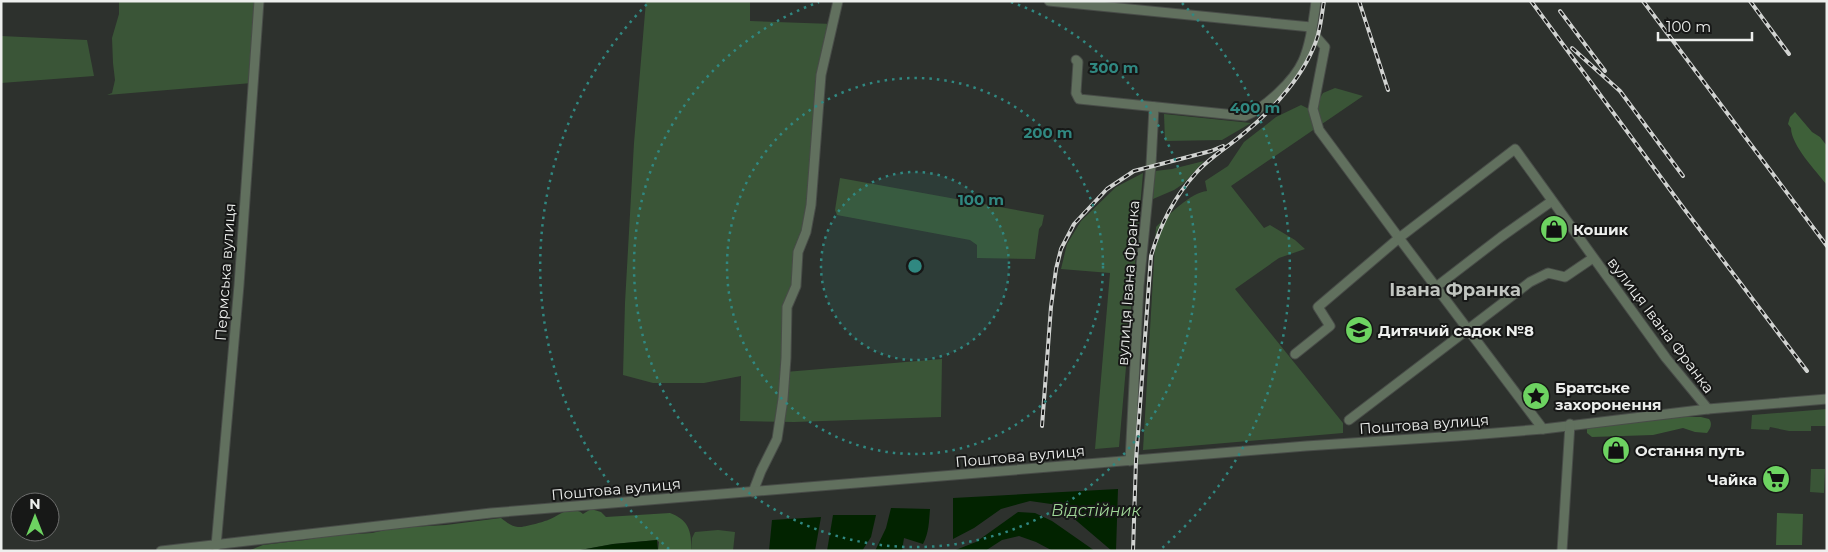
<svg xmlns="http://www.w3.org/2000/svg" width="1828" height="552" font-family="Montserrat,sans-serif">
  <rect width="100%" height="100%" fill="#2d312d"/>
  <!-- green -->
  <g fill="#3a5537">
    <polygon points="119,1 259,1 252,83 107,95 112,93 115,80 113,63 112,38 119,14"/>
    <polygon points="646,1 750,1 750,21 833,24 825,54 811,205 796,286 787,307 785,372 942,359 941,417 794,422 740,421 741,376 704,383 653,383 623,375 625,303 634,143"/>
    <polygon points="1,36 87,40 94,76 1,83"/>
    <path d="M1335 88 1363 96 1231 186 1264 228 1270 225 1295 240 1305 249 1279 258 1235 289 1343 423V433L1143 450 1156 227C1168 216 1191 192 1207 191L1205 181 1228 166 1244 142 1276 117 1301 105 1309 109H1313L1323 93Z"/>
    <polygon points="1164,114 1251,123 1222,140 1165,141"/>
    <polygon points="1204,161 1183,184 1174,190 1153,199 1155,171 1172,169"/>
    <polygon points="1143,173 1119,447 1095,449 1110,273 1061,269 1067,244 1081,221 1116,187"/>
    <polygon points="840,178 1044,215 1042,225 1039,229 1035,259 977,258 977,245 970,240 837,215 835,210"/>
    <polygon points="1827,409 1827,426 1811,426 1811,431 1789,431 1770,427 1769,430 1751,429 1752,415"/>
    <polygon points="1811,469 1825,469 1824,493 1810,492"/>
    <polygon points="718,530 735,532 733,551 691,551 692,538 695,532"/>
  </g>
  <!-- forest -->
  <g fill="#3e6039">
    <path d="M1795 112 1812 132 1820 137 1827 146V185C1816 171 1791 145 1791 128L1788 124 1790 117Z"/>
    <path d="M1667 417H1701L1709 419C1713 424 1710 429 1707 433L1695 432 1683 428 1653 435 1592 437 1587 433V426Z"/>
    <path d="M591 509 601 512 606 517 670 513C689 520 692 532 691 551H658L659 542 657 540 613 544 575 551H248L263 545 305 540 326 536 372 533 394 528 446 525 501 518C506 522 511 526 518 527 522 528 543 522 548 520 559 516 571 504 583 514Z"/>
    <polygon points="1777,513 1803,514 1802,545 1776,545"/>
  </g>
  <!-- water -->
  <g fill="#022300">
    <polygon points="1118,489 1116,551 1112,551 1058,505 1030,501 1001,509 974,528 953,539 953,498"/>
    <path d="M891 508 930 509C929 521 929 533 923 544L904 538 902 551H875L886 528Z"/>
    <polygon points="1018,512 1035,513 1052,521 1095,551 1053,551 1036,542 1019,536 1002,540 985,551 953,551 976,542"/>
    <polygon points="833,515 876,515 871,537 862,551 827,551"/>
    <polygon points="821,517 815,551 769,551 772,520"/>
    <polygon points="657,540 658,551 575,551 613,544"/>
  </g>
  <g fill="none" stroke-linecap="round" stroke-linejoin="round">
    <!-- minor casing -->
    <g stroke="#484c48" stroke-width="11">
      <g id="minor">
        <polyline points="1049,1 1311,27"/>
        <path d="M1076 60 1078 62 1076 93 1079 99 1245 116C1265 108 1294 81 1303 61 1310 46 1314 18 1316 1"/>
        <polyline points="1436,287 1501,237 1552,201"/>
        <polyline points="1295,354 1330,326 1318,307 1399,238 1319,130 1313,109 1325,47 1311,31"/>
        <polyline points="1349,420 1530,282 1548,273 1565,277 1593,258"/>
        <polyline points="1543,429 1399,238 1515,149 1666,358 1708,409"/>
        <polyline points="1130,461 1139,286 1151,165 1154,107"/>
        <polyline points="753,492 761,471 777,439 783,399 786,358 787,307 796,286 798,252 806,232 811,205 821,75 838,1"/>
        <polyline points="216,546 239,285 259,1"/>
        <polyline points="161,551 491,513 1306,446 1458,436 1543,429 1708,409 1827,399"/>
        <polyline points="1562,551 1570,424"/>
      </g>
    </g>
    <!-- minor -->
    <use href="#minor" stroke="#61705e" stroke-width="9"/>
    <!-- rail casing -->
    <g stroke="#d1d3d1" stroke-width="4">
      <g id="rail">
        <polyline points="1359,1 1388,90"/>
        <polyline points="1531,1 1682,206 1807,371"/>
        <polyline points="1643,1 1827,246"/>
        <polyline points="1750,1 1789,54"/>
        <polyline points="1560,11 1605,71"/>
        <polyline points="1572,48 1620,91 1683,176"/>
        <polyline points="1042,426 1051,307 1056,269 1061,249 1074,224 1107,189 1134,171 1211,151 1223,146"/>
        <path d="M1133 551 1136 460 1151 256C1160 225 1174 197 1196 173 1209 158 1228 147 1243 134 1273 110 1307 73 1318 35 1321 24 1322 13 1324 1"/>
      </g>
    </g>
    <!-- rail -->
    <use href="#rail" stroke="#171817" stroke-width="2" stroke-dasharray="5.5" stroke-linecap="butt"/>
  </g>
  <!-- distance rings -->
  <circle cx="915" cy="266" r="94" fill="#308881" fill-opacity=".12"/>
  <g fill="none" stroke="#308881" stroke-width="2.5" stroke-dasharray="2.5 5">
    <circle cx="915" cy="266" r="94"/>
    <circle cx="915" cy="266" r="188"/>
    <path d="M1011 2A281 281 0 1 1 819 2"/>
    <path d="M669 549A375 375 0 0 1 648 3M1182 3A375 375 0 0 1 1161 549"/>
  </g>
  <!-- icons -->
  <defs>
    <g id="shop-disc" transform="scale(1.4375)"><circle r="9.5" fill="#6dd361" stroke="#171817"/><path d="M-5-2.5h2.3a2.7 3.5 0 0 1 5.4 0H5L5.5 6h-11ZM-1.5-2.5h3a1.5 2.3 0 0 0-3 0Z" fill="#111"/></g>
    <g id="school-disc" transform="scale(1.4375)"><circle r="9.5" fill="#6dd361" stroke="#171817"/><path d="M0-5L7-2L0 1L-7-2ZM-4 1L0 2.5L4 1V4Q0 6-4 4Z" fill="#111"/></g>
    <g id="sight-disc" transform="scale(1.4375)"><circle r="9.5" fill="#6dd361" stroke="#171817"/><path d="M0-6L1.8-2.2L6-1.7L2.9 1.2L3.7 5.4L0 3.3L-3.7 5.4L-2.9 1.2L-6-1.7L-1.8-2.2Z" fill="#111"/></g>
    <g id="supermarket-disc" transform="scale(1.4375)"><circle r="9.5" fill="#6dd361" stroke="#171817"/><path d="M-6-5.5h2.5l.6 2H6L4.5 2H-2.5L-4.4-4H-6ZM-1.5 3.2a1.3 1.3 0 1 0 .1 0ZM3 3.2a1.3 1.3 0 1 0 .1 0Z" fill="#111"/></g>
  </defs>
  <g fill-rule="evenodd">
    <use href="#shop-disc" x="1554" y="229"/>
    <use href="#school-disc" x="1359" y="330"/>
    <use href="#sight-disc" x="1536" y="396"/>
    <use href="#shop-disc" x="1616" y="450"/>
    <use href="#supermarket-disc" x="1776" y="479"/>
  </g>
  <g text-anchor="middle" dominant-baseline="central" stroke-width="4" stroke-linejoin="round" paint-order="stroke">
    <!-- poi labels -->
    <g font-size="15" font-weight="bold" fill="#edefed" stroke="#171817" text-anchor="start">
      <text x="1573" y="229">Кошик</text>
      <text x="1378" y="330">Дитячий садок №8</text>
      <text x="1555" y="387">Братське<tspan x="1555" dy="17">захоронення</tspan></text>
      <text x="1635" y="450">Остання путь</text>
      <text x="1757" y="479" text-anchor="end">Чайка</text>
    </g>
    <!-- street labels -->
    <g font-size="15" fill="#edefed" stroke="#171817">
      <text transform="translate(225 272) rotate(-86)">Пермська вулиця</text>
      <text transform="translate(1128 283) rotate(-86)">вулиця Івана Франка</text>
      <text transform="translate(1661 325) rotate(53)">вулиця Івана Франка</text>
      <text transform="translate(1424 424) rotate(-4)">Поштова вулиця</text>
      <text transform="translate(1020 456) rotate(-5)">Поштова вулиця</text>
      <text transform="translate(616 489) rotate(-5)">Поштова вулиця</text>
    </g>
    <!-- water labels -->
    <g font-size="16" font-style="italic" fill="#9fd697" stroke="#171817">
      <text x="1096" y="510">Відстійник</text>
    </g>
    <!-- quarter labels -->
    <g font-size="18" font-weight="bold" fill="#c1c5c0" stroke="#171817">
      <text x="1455" y="290">Івана Франка</text>
    </g>
  </g>
  <circle cx="915" cy="266" r="8" fill="#308881" stroke="#171817" stroke-width="2.5"/>
  <g font-size="15" text-anchor="middle" font-weight="bold" fill="#308881" stroke="#171817" stroke-width="4" stroke-linejoin="round" paint-order="stroke">
    <text x="1114" y="73">300 m</text>
    <text x="1255" y="113">400 m</text>
    <text x="1048" y="138">200 m</text>
    <text x="981" y="205">100 m</text>
  </g>
  <!-- border -->
  <rect width="1828" height="552" fill="none" stroke="#edefed" stroke-width="5"/>
  <!-- north arrow -->
  <g transform="translate(35 517)"><circle r="24" fill="#171817" stroke="#6d6e6d"/>
  <path d="M0-4L9 19L0 12L-9 19Z" fill="#6dd361"/>
  <text y="-8" font-size="14" font-weight="bold" text-anchor="middle" fill="#edefed">N</text>
  </g>
  <!-- scale -->
  <path d="M1658 32v8h94v-8" fill="none" stroke="#edefed" stroke-width="2.5"/>
  <text x="1666" y="32" font-size="15" fill="#edefed" stroke="#171817" stroke-width="4" paint-order="stroke">100 m</text>
</svg>
